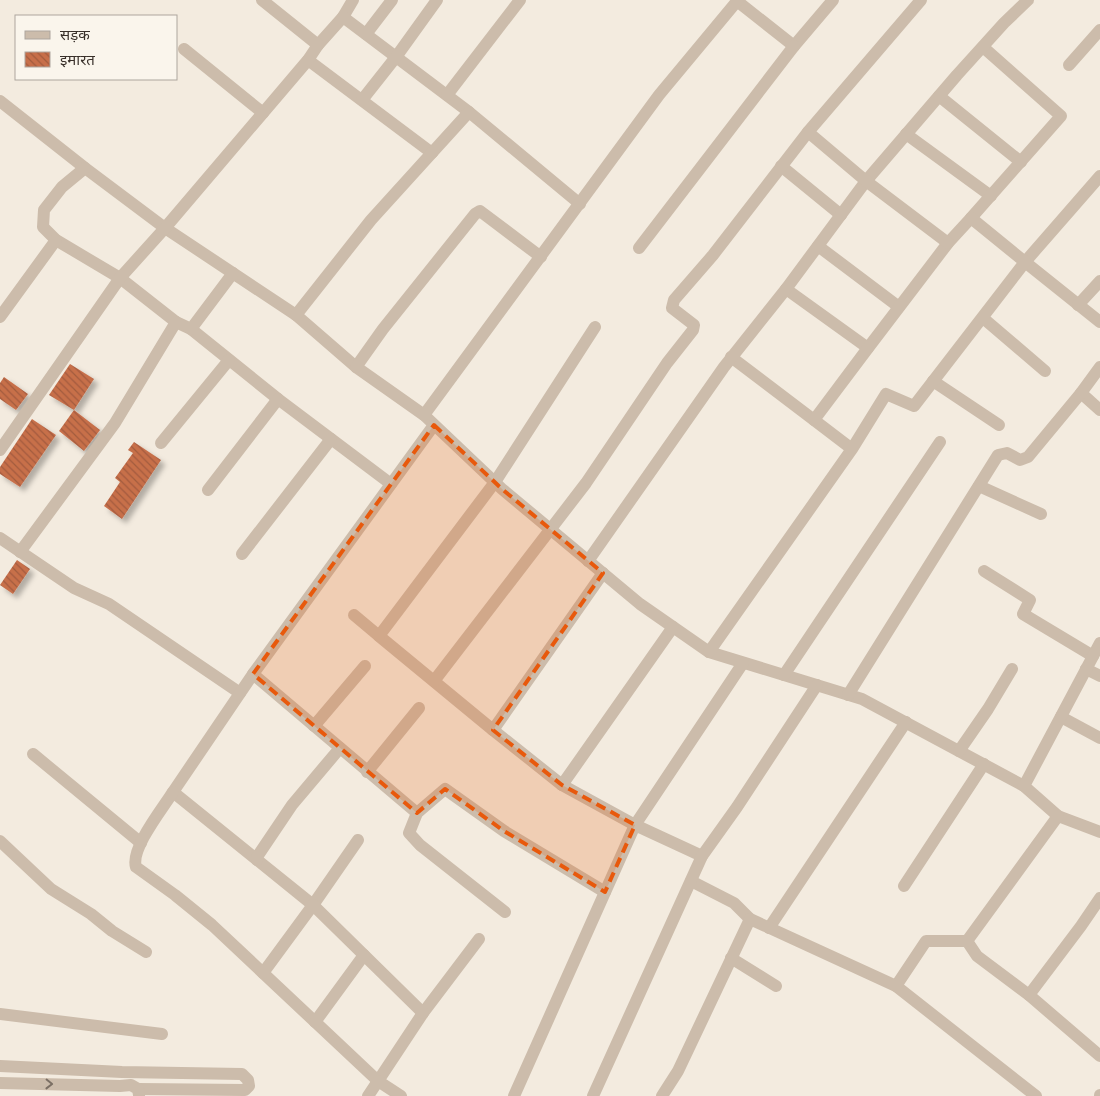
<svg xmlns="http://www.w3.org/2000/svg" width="1100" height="1096" font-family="Raleway,'Noto Sans Devanagari',sans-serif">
  <defs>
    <pattern id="building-back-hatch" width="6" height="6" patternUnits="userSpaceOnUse" patternTransform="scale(1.25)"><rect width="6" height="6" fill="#c76f4a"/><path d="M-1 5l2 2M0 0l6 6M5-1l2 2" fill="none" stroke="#a35c3e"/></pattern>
    <filter id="shadow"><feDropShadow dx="4.5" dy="4.5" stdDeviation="2.5" flood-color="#0004"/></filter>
  </defs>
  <rect width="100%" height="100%" fill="#f3ebdf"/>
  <!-- building -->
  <g fill="url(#building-back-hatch)" filter="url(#shadow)">
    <polygon points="70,364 94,379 74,410 49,395"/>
    <polygon points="4,377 28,394 16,410 0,399 0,383"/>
    <polygon points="74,410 100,430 84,451 59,431"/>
    <polygon points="32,419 56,435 20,487 0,474 0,467"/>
    <polygon points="134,442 161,460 122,519 104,506 120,482 115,478 133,453 128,450"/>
    <polygon points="17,560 30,569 13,594 0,585"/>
  </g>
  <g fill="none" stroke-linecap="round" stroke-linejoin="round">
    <!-- minor -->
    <g stroke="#ccbcab" stroke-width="12">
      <polyline points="737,1 794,46 833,0"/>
      <polyline points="343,17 353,0"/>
      <polyline points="366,34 392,0"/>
      <polyline points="318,45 343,17 469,112"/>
      <polyline points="184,49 263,113"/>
      <polyline points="308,60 432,153"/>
      <polyline points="1069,65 1100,30"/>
      <polyline points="447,95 520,0"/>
      <polyline points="939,96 1021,162"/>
      <polyline points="362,100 396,57 437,0"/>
      <polyline points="0,101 85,168 165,228 296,315 356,367 424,415 502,489 640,604 709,652 862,699 1024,786"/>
      <polyline points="808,132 921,0"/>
      <polyline points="906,134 991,196"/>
      <polyline points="781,166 841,215"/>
      <polyline points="85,168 62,187 44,210 43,227 56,240 120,278 176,322"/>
      <polyline points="1100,176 1025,262 1100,322"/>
      <polyline points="971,218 1061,116 983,47"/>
      <polyline points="818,246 899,307"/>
      <polyline points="639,248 794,46"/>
      <polyline points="786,289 868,348"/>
      <polyline points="1078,305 1100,281"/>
      <polyline points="296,315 371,220 469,112 580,204"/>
      <polyline points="0,317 56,240"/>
      <polyline points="983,318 1045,371"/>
      <polyline points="595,327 495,482 379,636 493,730 603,573"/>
      <polyline points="191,329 278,399 391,484"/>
      <polyline points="731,357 814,420"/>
      <polyline points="356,367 383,329 475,214 480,211 541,257"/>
      <polyline points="933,381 999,425"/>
      <polyline points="1081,393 1100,410"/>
      <polyline points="424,415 659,95 738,0"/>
      <polyline points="161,443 229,360"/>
      <polyline points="0,450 120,278 165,228 308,60 318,45 262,0"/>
      <polyline points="979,486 1041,514"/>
      <polyline points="208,490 278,399"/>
      <polyline points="0,538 74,588 109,604 240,693"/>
      <polyline points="20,552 115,423 176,322 191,329 233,273"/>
      <polyline points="242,554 331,439"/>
      <polyline points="588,561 724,367 786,289 866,181 957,75 1004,23 1028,0"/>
      <polyline points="984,571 1030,600 1023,614 1093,656"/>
      <polyline points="354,615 379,636"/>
      <polyline points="709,652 852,449 886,394 914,406 1025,262 971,218 948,243 868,348 814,420 852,449"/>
      <polyline points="1086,669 1100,676"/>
      <polyline points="253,674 173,792 313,905 358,840"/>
      <polyline points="784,675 940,442"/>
      <polyline points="434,681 586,483 667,363 693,330 694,325 672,308 674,300 713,255 808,132 866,181 948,243"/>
      <polyline points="848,695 998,455 1007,453 1020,460 1028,457 1081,393 1100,367"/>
      <polyline points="1061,717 1100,738"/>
      <polyline points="314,726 365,666"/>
      <polyline points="493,730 562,785 673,627"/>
      <polyline points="959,751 988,709 1012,669"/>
      <polyline points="33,754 141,843"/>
      <polyline points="367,772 419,708"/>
      <polyline points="562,785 635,825 743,663"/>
      <path d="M173 792C163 808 130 849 136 867L175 895 212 925 378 1081 423 1013 479 939"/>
      <polyline points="417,813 253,674 434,425"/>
      <polyline points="1058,816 1100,832"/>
      <polyline points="0,841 51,889 91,914 112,931 146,952"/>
      <polyline points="257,860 257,857 292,805 340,748"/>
      <polyline points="691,881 734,903 750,919"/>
      <polyline points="904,886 984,764"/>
      <polyline points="505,912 420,845 409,833 417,813 445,789 504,831 605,892"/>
      <polyline points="769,928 906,722"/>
      <polyline points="967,941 977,956 1029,995 1100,1056"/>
      <polyline points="731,958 776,986"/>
      <polyline points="263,973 313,905 423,1013"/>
      <polyline points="896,986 1036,1096"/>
      <polyline points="1029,995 1081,926 1100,898"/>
      <polyline points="0,1014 162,1034"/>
      <polyline points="315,1022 364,955"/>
      <polyline points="0,1066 122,1072 242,1074 248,1080 249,1086 245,1090 138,1089"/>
      <polyline points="0,1083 120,1086 131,1085 138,1089 139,1095"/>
      <polyline points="368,1096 378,1081 401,1096"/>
      <polyline points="514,1096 635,825 702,856"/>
      <polyline points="593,1096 702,856 737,807 817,685"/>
      <polyline points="662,1096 678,1071 750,919 896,986 926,941 967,941 1058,816 1024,786 1100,643"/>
      <polyline points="1100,1096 1100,1095"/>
    </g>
  </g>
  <!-- one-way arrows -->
  <defs><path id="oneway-chevron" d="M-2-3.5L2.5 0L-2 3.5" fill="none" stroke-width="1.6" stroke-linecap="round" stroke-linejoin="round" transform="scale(1.25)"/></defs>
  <use stroke="#7b6f64" href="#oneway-chevron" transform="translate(49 1084) rotate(1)"/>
  <!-- marked area -->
  <path fill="#e8590c" fill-opacity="0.2" stroke="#e8590c" stroke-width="4" stroke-dasharray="10 6" stroke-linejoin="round" d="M434 425 502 489 603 573 493 730 562 785 635 825 605 892 504 831 445 789 417 813 253 674Z"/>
  <!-- legend -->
  <rect x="15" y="15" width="162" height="65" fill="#faf5ec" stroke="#ada69e"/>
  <rect x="25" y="31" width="25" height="8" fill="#ccbcab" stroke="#ada69e"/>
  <text x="60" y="40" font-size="15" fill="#39302a">सड़क</text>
  <rect x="25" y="52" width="25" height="15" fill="url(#building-back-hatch)" stroke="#ada69e"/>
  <text x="60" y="65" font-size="15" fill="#39302a">इमारत</text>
</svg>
